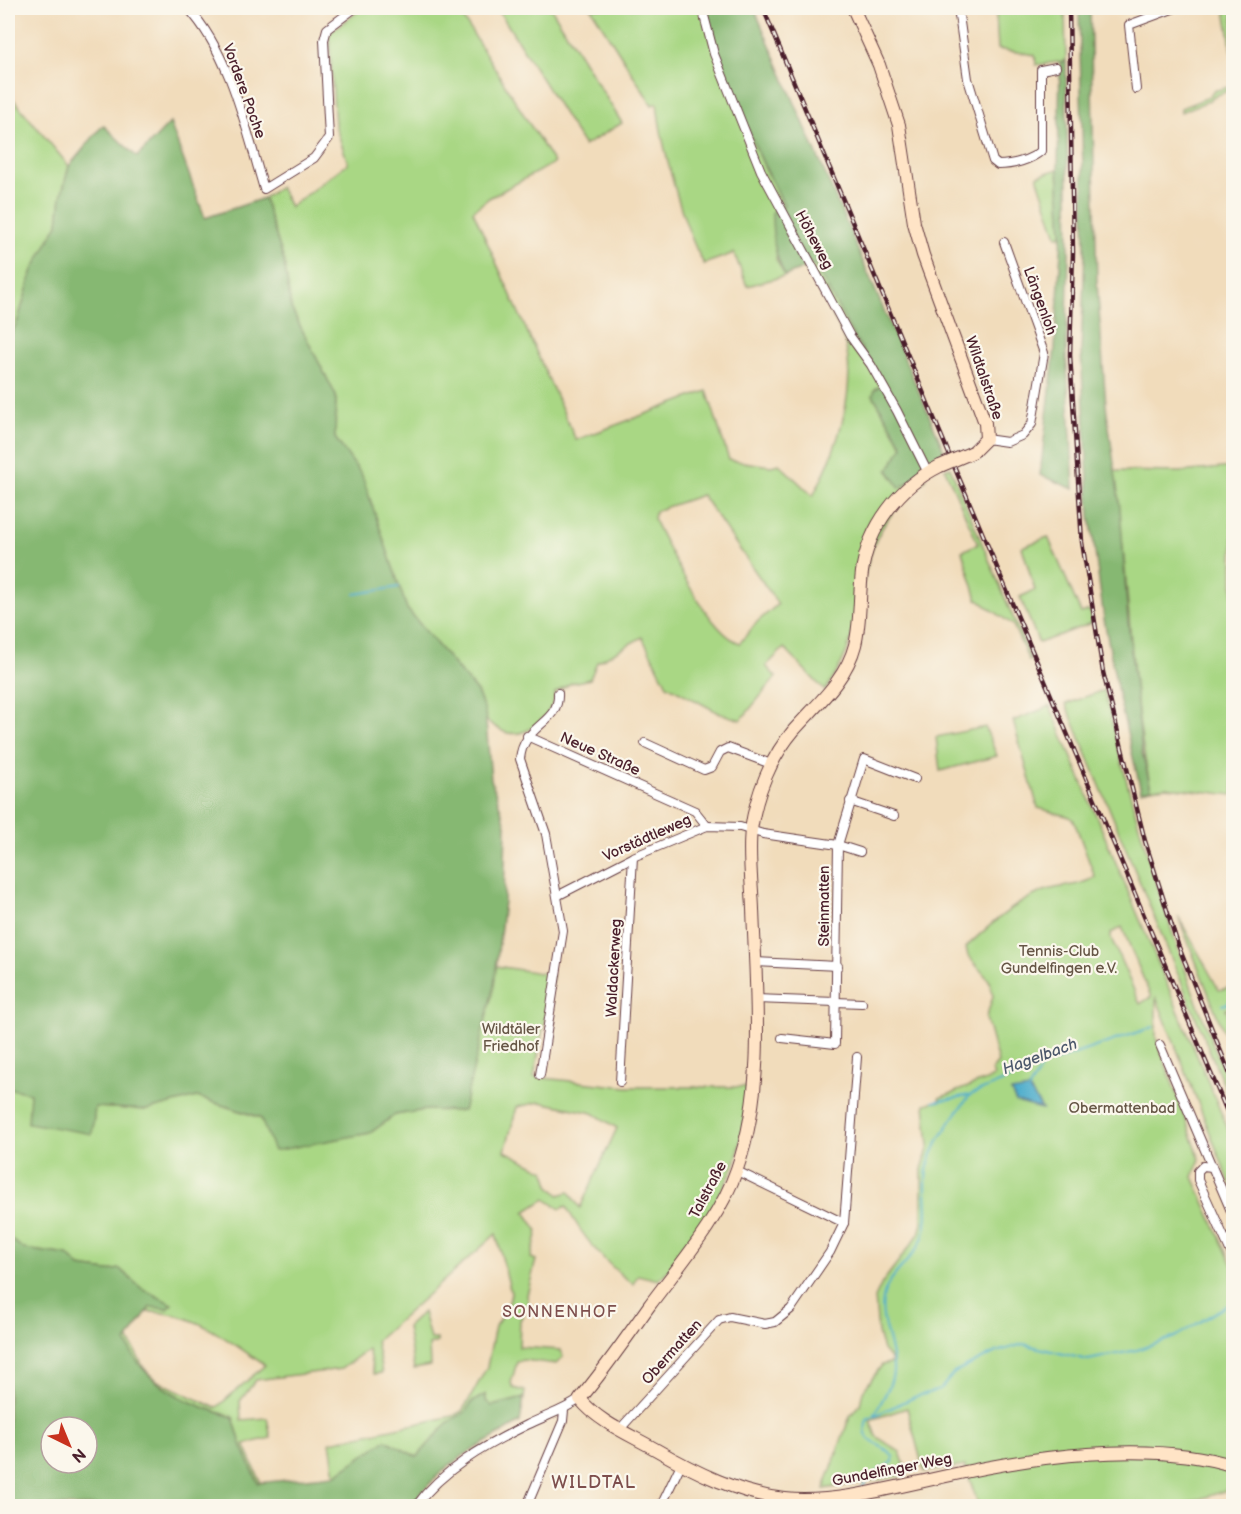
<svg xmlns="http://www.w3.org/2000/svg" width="1241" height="1514" font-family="'Balsamiq Sans',sans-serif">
  <rect width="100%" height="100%" fill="#fbf7ec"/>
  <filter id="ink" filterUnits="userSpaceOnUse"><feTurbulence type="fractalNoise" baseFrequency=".0167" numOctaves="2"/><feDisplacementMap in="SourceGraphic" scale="12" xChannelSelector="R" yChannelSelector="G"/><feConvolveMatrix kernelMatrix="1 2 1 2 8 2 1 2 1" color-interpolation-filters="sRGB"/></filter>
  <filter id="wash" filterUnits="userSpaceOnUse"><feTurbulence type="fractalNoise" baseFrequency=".008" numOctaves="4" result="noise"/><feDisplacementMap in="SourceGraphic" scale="24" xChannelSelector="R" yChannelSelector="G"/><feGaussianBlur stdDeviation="1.35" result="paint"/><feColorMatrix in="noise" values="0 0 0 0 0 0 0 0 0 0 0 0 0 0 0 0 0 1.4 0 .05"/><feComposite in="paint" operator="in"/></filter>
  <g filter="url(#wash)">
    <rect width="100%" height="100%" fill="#f1dcbb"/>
    <!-- green -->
    <g fill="#a9d784" stroke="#7a7b58" stroke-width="1.5" fill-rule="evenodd">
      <path d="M363 8H457L554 163 489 198 473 211 576 440 707 391 729 460 771 466 779 464 813 496C836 453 860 386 843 337 834 313 817 290 805 268L815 263 885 383 873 395 903 447 888 471 900 487 927 478C908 495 890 512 879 534 862 567 860 607 850 642 845 660 835 676 825 691L784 648 766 666 776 677 741 720 719 713 667 685 642 637 597 662 590 679 571 683 555 693C553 714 531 737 508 733 502 732 493 725 487 721L477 692 407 609 362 476 335 438 336 396 291 308 284 261 264 198 280 187 290 207 348 163 335 125 329 33ZM702 495 778 604 757 622 740 643C710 635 668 548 654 520L655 511Z"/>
      <polygon points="497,8 551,8 622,123 584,146"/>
      <path d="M591 8H705L717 51 765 169 784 205 776 259 785 276 747 286 734 253 704 264C683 228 661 144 657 103L652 105Z"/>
      <polygon points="1002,8 1065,8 1066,61 1036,65 1035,55 998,49 996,15"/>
      <polygon points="1211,8 1233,8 1233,59 1225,9 1212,11"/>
      <polygon points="1233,86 1233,89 1212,97 1211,100 1181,112 1181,108 1209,97 1213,91"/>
      <polygon points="8,93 69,166 61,197 58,224 33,270 17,323 8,340"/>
      <polygon points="1058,169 1062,233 1060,236 1057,236 1037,176"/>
      <polygon points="950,467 1031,660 1029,661 1013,625 977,599 962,551 978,544 945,469"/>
      <path d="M1233 467V795L1166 787 1151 789C1128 685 1131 577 1113 471L1179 472Z"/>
      <polygon points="1048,537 1081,613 1090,610 1092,623 1039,643 1020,597 1035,590 1022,547"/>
      <path d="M1104 690C1136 829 1178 962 1233 1094V1107L1066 704Z"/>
      <path d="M1050 706 1233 1141V1191L1156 997V1038L1200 1159 1193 1177 1233 1267V1488L1179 1506H979L965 1466 924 1472 907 1408 870 1420 876 1436 900 1452 908 1475 824 1489 850 1416 860 1405 863 1391 882 1365 893 1362 883 1350 878 1333 875 1298 882 1283 919 1234 922 1223V1169L929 1146 925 1104 940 1101 939 1098 994 1077 992 1070 998 1062 986 1018 993 996 989 980 968 956 966 947C987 928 1010 906 1037 894 1056 884 1076 889 1095 877L1074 821 1070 817 1038 808 1013 721ZM1122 927 1151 997 1140 1004 1111 938V933Z"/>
      <polygon points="985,727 997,756 940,771 936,737"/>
      <polygon points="1178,916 1219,990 1233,987 1233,1008 1226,1009 1233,1030 1233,1056"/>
      <path d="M496 966 553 975 534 1077 627 1087H750C745 1111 743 1137 736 1160 726 1189 681 1262 658 1280L638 1275 633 1284C604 1263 583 1238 566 1206L560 1209 545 1199 525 1212 538 1231 531 1258 536 1260 527 1295 529 1306 520 1320 519 1347 561 1350 563 1357 556 1364 523 1360 517 1362 511 1383 513 1388 525 1391 524 1398 492 1406 486 1401V1394L472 1402 466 1412 447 1423 417 1458 386 1441 335 1475 330 1442 453 1416 462 1411 469 1400 487 1367 495 1326 508 1307 511 1293 496 1234 376 1341 382 1373 374 1374 368 1349 341 1369 256 1380 240 1401 241 1420 267 1418 271 1438 244 1444 261 1483H258L241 1444 233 1417C188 1404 146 1387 126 1342L128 1338 144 1368 158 1381 216 1408 265 1365C228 1341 193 1310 147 1312L150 1307 168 1309 171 1304 141 1288 120 1269 108 1271 79 1267 68 1255 24 1249 8 1237V1088L30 1093 92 1134 95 1107 147 1110 197 1097 327 1140 370 1133 395 1115 426 1110 463 1111ZM540 1102 593 1113 617 1128 580 1208 569 1192 559 1195 549 1185 545 1171 505 1151 517 1107Z"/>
      <polygon points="423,1312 430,1339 437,1339 437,1342 429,1345 430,1366 414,1369 407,1327"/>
    </g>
    <!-- forest -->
    <g fill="#86b872" stroke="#686c4e" stroke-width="1.5" fill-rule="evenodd">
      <path d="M705 8H754L947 457 900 488 888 470 903 446 873 395 875 389 884 384 853 335 814 264 785 276C774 254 772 236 772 212L784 205C751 142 723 76 705 8Z"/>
      <polygon points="1079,8 1090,8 1097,283 1106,405 1120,508 1128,621 1142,752 1151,789 1141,791 1119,698 1104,619 1090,515 1081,352 1085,251"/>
      <polygon points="1066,61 1069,253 1066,353 1074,489 1040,475 1055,348 1062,233 1058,169 1060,62"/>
      <polygon points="170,123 205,218 264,198 284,261 291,308 336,396 335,438 362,475 407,609 477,692 485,711 491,779 506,825 504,901 494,986 463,1111 426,1110 395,1115 370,1133 274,1151 260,1117 197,1097 148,1110 95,1107 92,1134 28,1123 30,1093 8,1088 8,340 17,323 33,270 58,224 61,197 69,166 103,125 137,157"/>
      <path d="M8 1237 24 1249 68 1255 80 1267 108 1271 120 1269 141 1288 172 1304 168 1309 150 1307 126 1342C146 1387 189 1404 233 1417L241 1444 258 1483 335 1475 386 1440 417 1457 447 1423 465 1412 472 1402 486 1394V1401L492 1406 524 1398 520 1422C473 1452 445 1458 412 1506H8ZM51 1427H87V1463H51Z"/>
    </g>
    <!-- water -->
    <polygon fill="#4eadcc" stroke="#4c667c" stroke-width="1.5" points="1029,1089 1042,1109 1016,1102 1011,1092"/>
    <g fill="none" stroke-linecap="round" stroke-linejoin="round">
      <!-- stream -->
      <g stroke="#4eadcc" stroke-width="2">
        <polyline points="355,594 399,587"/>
        <polyline points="1228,1003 1234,994"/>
        <polyline points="1222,1005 1234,1002"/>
        <polyline points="1029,1089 1043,1065"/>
        <polyline points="933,1102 970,1095 1043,1065 1153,1027"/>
        <path d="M875 1414C881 1401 892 1386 893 1372 895 1347 879 1324 883 1299 887 1273 917 1259 924 1234 931 1212 922 1186 928 1166 933 1144 956 1113 970 1095"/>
        <path d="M861 1489 873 1474 893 1462V1456C881 1441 859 1446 867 1419L917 1396 940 1390 954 1373 996 1352 1023 1344 1088 1360 1137 1350 1175 1337 1234 1301"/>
      </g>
    </g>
  </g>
  <g filter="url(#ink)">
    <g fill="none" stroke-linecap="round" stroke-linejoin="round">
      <!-- street casing -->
      <g stroke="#633b41" stroke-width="10">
        <g id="street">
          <path d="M188 8C231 55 246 129 264 189L314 158 329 138 324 40 327 29 355 8"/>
          <polyline points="702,8 714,54 761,171 850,336 871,365 897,411 928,473"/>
          <path d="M958 8 968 79 993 161 998 165C1012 165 1031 160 1041 151V70L1056 67"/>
          <polyline points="1136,89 1129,25 1175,8"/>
          <polyline points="986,439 1007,442 1023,435 1032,424 1044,353 1004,242"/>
          <polyline points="527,736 695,811 707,826"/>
          <polyline points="645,743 704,770 712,767 720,752 728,748 771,764"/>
          <polyline points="850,801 894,816"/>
          <polyline points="860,852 838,845 864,759 915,779"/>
          <polyline points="559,895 633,857 707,826 740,827 763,834 838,845 835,1044 782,1038"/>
          <polyline points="755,962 838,966"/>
          <polyline points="756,999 862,1003"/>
          <polyline points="1160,1045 1234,1218"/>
          <path d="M540 1075 563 931 546 834 520 759C523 724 560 724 558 693"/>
          <polyline points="620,1082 633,857"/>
          <polyline points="1212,1167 1203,1166 1198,1171 1198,1180 1234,1259"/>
          <polyline points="737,1171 844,1223"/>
          <polyline points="620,1429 719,1320 730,1317 765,1324 775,1322 791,1309 830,1252 844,1223 857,1057"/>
          <path d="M416 1506C443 1469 486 1445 527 1425 545 1416 563 1411 580 1399"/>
          <polyline points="527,1506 563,1421 564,1410"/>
          <polyline points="661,1506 681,1464"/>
        </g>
      </g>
      <!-- secondary casing -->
      <g stroke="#633b41" stroke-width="14">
        <g id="secondary">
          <polyline points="853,8 879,65 899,125 914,223 923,255 985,423 986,439 973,452"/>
          <path d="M940 466C899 486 868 527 862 572 859 596 861 621 855 645 846 680 817 704 794 730 771 757 756 794 751 830 748 855 752 883 753 909 756 994 766 1087 737 1169 720 1219 680 1264 649 1306 627 1337 605 1369 580 1399 598 1422 631 1435 655 1449 695 1472 739 1494 785 1499 834 1504 895 1487 942 1477 1028 1457 1149 1439 1234 1466"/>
        </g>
      </g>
      <!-- street -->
      <use href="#street" stroke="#fff" stroke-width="8"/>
      <!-- secondary -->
      <use href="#secondary" stroke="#ffe4c6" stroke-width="12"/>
      <!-- rail casing -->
      <g stroke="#4a1f2b" stroke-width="4.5">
        <g id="rail">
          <polyline points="763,8 949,454"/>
          <polyline points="1069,8 1073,253 1070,355 1082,542 1103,672 1145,841 1178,945 1234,1084"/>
          <polyline points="954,466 1234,1128"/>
        </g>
      </g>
      <!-- rail -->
      <use href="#rail" stroke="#fbf7ec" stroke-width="2" stroke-dasharray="7" stroke-linecap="butt"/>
      <!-- secondary-bridge casing -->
      <g stroke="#633b41" stroke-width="14" stroke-linecap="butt">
        <polyline id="secondary-bridge" points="940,466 973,452"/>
      </g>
      <!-- secondary-bridge -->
      <use href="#secondary-bridge" stroke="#ffe4c6" stroke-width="12"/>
    </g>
  </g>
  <g text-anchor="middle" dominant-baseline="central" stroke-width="4.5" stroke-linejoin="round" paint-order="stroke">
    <!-- street labels -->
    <g font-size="15" fill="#4a1f2b" stroke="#fbf7ec">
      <text transform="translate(244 91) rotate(70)">Vordere Poche</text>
      <text transform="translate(814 240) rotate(62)">Höheweg</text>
      <text transform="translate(1040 301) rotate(70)">Längenloh</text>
      <text transform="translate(984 378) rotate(71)">Wildtalstraße</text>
      <text transform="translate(600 754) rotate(24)">Neue Straße</text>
      <text transform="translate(647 838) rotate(-24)">Vorstädtleweg</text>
      <text transform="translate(824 906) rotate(-90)">Steinmatten</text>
      <text transform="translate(614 968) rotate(-87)">Waldackerweg</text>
      <text transform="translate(708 1190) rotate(-62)">Talstraße</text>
      <text transform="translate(672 1352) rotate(-48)">Obermatten</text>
      <text transform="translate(892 1470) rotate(-11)">Gundelfinger Weg</text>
    </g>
    <!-- park labels -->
    <g font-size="15" fill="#665646" stroke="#fbf7ec">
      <text x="1059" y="951">Tennis-Club<tspan x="1059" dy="17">Gundelfingen e.V.</tspan></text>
      <text x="511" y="1029">Wildtäler<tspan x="511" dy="17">Friedhof</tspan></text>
      <text x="1122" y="1108">Obermattenbad</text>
    </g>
    <!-- water labels -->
    <g font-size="16" font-style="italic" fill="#4c586b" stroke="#fbf7ec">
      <text transform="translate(1040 1057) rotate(-20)">Hagelbach</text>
    </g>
    <!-- neighbourhood labels -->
    <g font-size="16" letter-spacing="1.5" fill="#7e4f4d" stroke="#fbf7ec">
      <text x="560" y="1312">SONNENHOF</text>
    </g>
    <!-- quarter labels -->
    <g font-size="18" letter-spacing="1.5" fill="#7e4f4d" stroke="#fbf7ec">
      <text x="594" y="1482">WILDTAL</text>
    </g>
  </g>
  <!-- margin -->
  <rect width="1241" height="1514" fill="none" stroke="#fbf7ec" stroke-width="30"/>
  <!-- north arrow -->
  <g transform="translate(69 1445) rotate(137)"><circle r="28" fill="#fbf7ec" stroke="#b4a19f" stroke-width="1.5"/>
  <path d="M0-4.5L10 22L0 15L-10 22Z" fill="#c8321e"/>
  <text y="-9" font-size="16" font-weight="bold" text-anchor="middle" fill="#4a1f2b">N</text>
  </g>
</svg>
